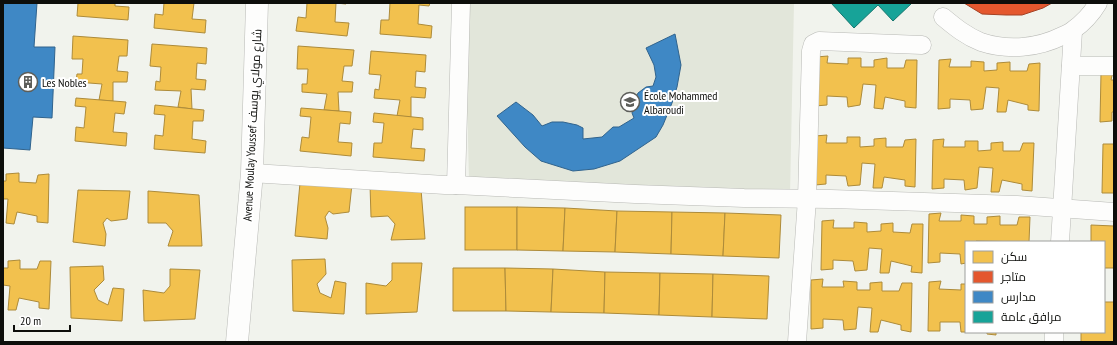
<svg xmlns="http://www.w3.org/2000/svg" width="1117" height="345" font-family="'PT Sans Narrow',Cairo,sans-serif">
  <rect width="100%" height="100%" fill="#f1f3ed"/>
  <!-- built -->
  <polygon fill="#e2e6da" points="466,3 794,3 790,195 469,180 465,19"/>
  <!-- homes -->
  <g fill="#f2c14e" stroke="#ad8b3a">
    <polygon points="78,3 115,3 115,6 129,7 128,20 77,16"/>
    <polygon points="164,3 194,3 192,19 206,20 205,33 154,28 155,14 163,15"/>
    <polygon points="307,3 346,3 346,4 336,3 335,22 349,23 347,36 296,31 298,17 306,18"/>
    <polygon points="390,3 430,3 429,6 419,5 418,24 432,26 431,38 380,34 381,20 389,20"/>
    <polygon points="73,36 128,40 127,56 119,56 117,71 128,72 127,82 113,82 113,101 99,100 102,84 76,82 77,74 82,74 83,59 72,59"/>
    <polygon points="152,44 207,48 206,64 197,63 196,79 206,80 205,90 191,89 192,109 178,107 181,91 155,90 156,81 160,82 161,67 150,66"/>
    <polygon points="298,46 354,50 352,66 344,66 342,81 353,82 352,92 338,92 339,111 324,110 327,94 302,92 302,84 307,84 308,69 297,69"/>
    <polygon points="371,51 426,55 425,72 416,71 415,87 426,88 425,98 411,97 411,117 397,116 400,100 374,98 375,89 379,90 381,75 369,74"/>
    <polygon points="828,56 827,63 848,64 848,58 861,58 861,67 874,67 874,60 887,58 887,68 904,68 906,60 917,60 916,108 905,107 905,101 885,97 883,109 874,108 876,85 863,84 860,105 848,107 847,97 827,96 827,105 815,106 816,57"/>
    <polygon points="951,59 949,67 971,67 971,61 984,62 984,71 997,70 997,63 1010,62 1010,71 1027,71 1029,64 1040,63 1039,111 1028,110 1028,105 1008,100 1006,112 997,112 999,88 986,87 983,109 971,110 970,100 950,99 950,108 938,109 939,60"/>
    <polygon points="1113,72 1111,80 1114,80 1114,112 1112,112 1112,121 1100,122 1101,73"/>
    <polygon points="76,98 126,102 124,114 115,113 113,132 127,133 126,146 75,141 76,127 84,128 86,107 75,106"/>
    <polygon points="155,105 204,110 203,121 193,121 192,139 206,141 205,153 154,149 155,135 163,136 165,115 154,114"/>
    <polygon points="301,108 351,112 350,124 340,123 338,142 352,143 351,156 300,151 302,137 309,138 311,117 300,116"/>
    <polygon points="374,113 423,118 423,130 413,129 411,148 425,149 424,161 373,157 374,143 382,143 384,123 373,122"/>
    <polygon points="827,135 826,143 847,143 847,137 860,137 860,147 874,146 874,139 886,138 886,147 903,147 905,140 916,139 915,187 905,186 905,180 884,177 882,188 873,188 875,164 862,163 860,185 848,186 846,176 826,175 826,184 815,185 815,136"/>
    <polygon points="944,139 943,147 965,147 965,141 978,141 978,151 991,150 991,143 1003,142 1003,151 1020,151 1023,143 1034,143 1032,191 1022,190 1022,184 1002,180 999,192 991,192 993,168 979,167 977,188 965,190 964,180 944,179 944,188 932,189 933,140"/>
    <polygon points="1103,144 1114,144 1114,193 1102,193"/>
    <polygon points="19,173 19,182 36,183 38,175 49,174 48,223 37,222 37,216 17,212 14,224 6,223 8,199 3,199 3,181 6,181 6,174"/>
    <polygon points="300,183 352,184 349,212 333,214 329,211 325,217 328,228 327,239 295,236"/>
    <polygon points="370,185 421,189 425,239 391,240 395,224 388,216 371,217"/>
    <polygon points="78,190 130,191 127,219 111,221 107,218 103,223 106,234 105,246 73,242"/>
    <polygon points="148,191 199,195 202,246 168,246 173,231 166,223 148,223"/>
    <rect x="465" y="207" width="52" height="43"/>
    <polygon points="517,207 565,208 563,251 517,250"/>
    <polygon points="565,208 617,211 615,252 563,251"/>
    <polygon points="617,211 672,212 671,254 615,252"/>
    <polygon points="672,212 725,213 723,256 671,254"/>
    <polygon points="725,213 781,215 779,258 723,256"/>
    <polygon points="941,213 939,221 961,221 961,215 974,216 974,224 987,224 987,217 1000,216 1000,225 1017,225 1019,217 1030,217 1029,242 976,241 976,242 966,242 966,263 961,264 960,254 940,253 940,262 928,263 929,214"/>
    <polygon points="834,220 833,228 854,228 854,222 867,223 867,232 881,231 881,224 893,223 893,232 910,233 912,224 923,224 922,273 911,272 912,266 891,261 889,273 880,273 882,249 869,248 867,270 855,271 853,261 833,260 833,269 821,270 822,221"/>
    <polygon points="1091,225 1114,226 1114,268 1104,268 1104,242 1091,242"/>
    <polygon points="325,259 326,274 317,284 320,293 331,298 335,281 346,283 344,314 293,311 292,260"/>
    <polygon points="20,260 20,269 37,269 40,261 51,261 49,309 39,308 39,302 19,298 16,310 8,310 10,286 3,285 3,268 8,268 8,261"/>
    <polygon points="392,263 422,263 417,312 366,314 366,283 386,286 392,280"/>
    <polygon points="103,266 104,280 94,290 98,300 108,305 113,288 124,289 122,321 71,318 70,267"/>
    <polygon points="453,268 505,268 506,311 453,311"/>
    <polygon points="505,268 553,269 551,312 506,311"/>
    <polygon points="170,269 200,270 195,319 144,321 143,290 164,293 170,286"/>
    <polygon points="553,269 605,272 604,313 551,312"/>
    <polygon points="605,272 660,273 659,315 604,313"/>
    <polygon points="660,273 713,274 712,317 659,315"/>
    <polygon points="713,274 769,276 767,319 712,317"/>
    <polygon points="823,279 822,287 844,287 843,281 857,282 857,290 870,290 870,283 882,282 882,291 899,291 902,283 912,283 911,332 901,330 901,325 881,320 878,332 870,332 872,308 858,307 856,329 844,330 843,320 823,319 823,328 811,329 811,280"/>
    <polygon points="941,281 939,289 961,290 961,284 966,284 966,332 961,332 960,322 940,322 940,331 928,331 929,282"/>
    <polygon points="1104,302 1114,302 1114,342 1081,342 1081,332 1104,332"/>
    <polygon points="987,332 996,332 996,335 987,334"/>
  </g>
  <!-- shops -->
  <polygon fill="#e4572e" stroke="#a44124" points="964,3 1052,3 1043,8 1022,15 1006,15 982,14"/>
  <!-- schools -->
  <g fill="#3f88c5" stroke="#30638d">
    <polygon points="3,3 37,3 34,47 55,47 52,118 33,117 30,150 3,148"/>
    <polygon points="675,34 681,65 677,87 672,103 663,125 656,137 620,161 594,169 573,171 541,161 525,147 497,116 516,102 533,115 542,126 552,122 563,122 577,125 583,128 583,139 602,137 613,127 619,127 634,118 632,113 635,99 638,93 646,87 653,86 656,77 654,65 646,48"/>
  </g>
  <!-- public -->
  <polygon fill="#17a398" stroke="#14766e" points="831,3 912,3 893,21 878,5 854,28"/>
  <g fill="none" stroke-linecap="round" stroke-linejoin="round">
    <!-- minor casing -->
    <g stroke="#b8b9b5" stroke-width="19">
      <g id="minor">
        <path d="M943 17C955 27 966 36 981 42 1008 51 1038 48 1062 36 1066 34 1070 33 1073 30 1083 23 1092 13 1098 3"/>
        <polyline points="1071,66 1114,66"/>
        <polyline points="252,173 445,185 456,185 635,194 744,198 831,199 1017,205 1114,212"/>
        <polyline points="456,185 461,3"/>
        <polyline points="1060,242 1073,31"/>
        <polyline points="797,342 807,199 811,51 813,44 819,41 922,45"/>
        <polyline points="1054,342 1054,332"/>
      </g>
    </g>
    <!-- tertiary casing -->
    <g stroke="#b8b9b5" stroke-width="23">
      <polyline id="tertiary" points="237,342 252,173 257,3"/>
    </g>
    <!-- minor -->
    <use href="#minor" stroke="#fdfdfc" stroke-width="18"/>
    <!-- tertiary -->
    <use href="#tertiary" stroke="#fdfdfc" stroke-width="22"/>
  </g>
  <!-- icons -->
  <defs>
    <g id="building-ring" transform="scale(1)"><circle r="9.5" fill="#fff" stroke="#5d5e5a" stroke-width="1.5"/><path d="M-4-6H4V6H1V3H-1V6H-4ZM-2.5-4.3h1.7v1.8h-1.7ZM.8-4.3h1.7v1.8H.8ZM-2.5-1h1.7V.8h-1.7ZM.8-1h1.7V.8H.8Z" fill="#5d5e5a"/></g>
    <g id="school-ring" transform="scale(1)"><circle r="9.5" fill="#fff" stroke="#5d5e5a" stroke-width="1.5"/><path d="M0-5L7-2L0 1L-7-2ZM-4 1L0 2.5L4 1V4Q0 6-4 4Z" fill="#5d5e5a"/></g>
  </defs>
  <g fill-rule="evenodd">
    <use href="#building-ring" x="28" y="82"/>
    <use href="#school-ring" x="630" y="102"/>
  </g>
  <g text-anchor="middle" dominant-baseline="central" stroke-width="4" stroke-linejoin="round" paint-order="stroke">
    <!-- poi labels -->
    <g font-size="12" fill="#0d0e0b" stroke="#fff" text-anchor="start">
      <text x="42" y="82">Les Nobles</text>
      <text x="644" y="95">École Mohammed<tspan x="644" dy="14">Albaroudi</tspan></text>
    </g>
    <!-- street labels -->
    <g font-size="12" fill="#0d0e0b" stroke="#fff">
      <text transform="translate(252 125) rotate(-87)">Avenue Moulay Youssef شارع مولاي يوسف</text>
    </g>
  </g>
  <!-- border -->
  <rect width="1117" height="345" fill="none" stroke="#0d0e0b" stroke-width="8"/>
  <!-- legend -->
  <rect x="965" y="241" width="140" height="92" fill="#ffffff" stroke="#9e9f9d"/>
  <rect x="973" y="251" width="20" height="12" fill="#f2c14e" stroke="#9e9f9d"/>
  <text x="1001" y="261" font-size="12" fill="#0d0e0b">سكن</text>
  <rect x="973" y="271" width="20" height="12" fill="#e4572e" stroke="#9e9f9d"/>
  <text x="1001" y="281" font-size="12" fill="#0d0e0b">متاجر</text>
  <rect x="973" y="291" width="20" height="12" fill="#3f88c5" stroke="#9e9f9d"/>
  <text x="1001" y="301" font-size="12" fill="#0d0e0b">مدارس</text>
  <rect x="973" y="311" width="20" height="12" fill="#17a398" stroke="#9e9f9d"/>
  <text x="1001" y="321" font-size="12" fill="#0d0e0b">مرافق عامة</text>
  <!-- scale -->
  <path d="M14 325v6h56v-6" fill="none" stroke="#0d0e0b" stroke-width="2"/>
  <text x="20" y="325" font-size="12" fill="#0d0e0b" stroke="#ffffff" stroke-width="3" paint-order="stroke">20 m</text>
</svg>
